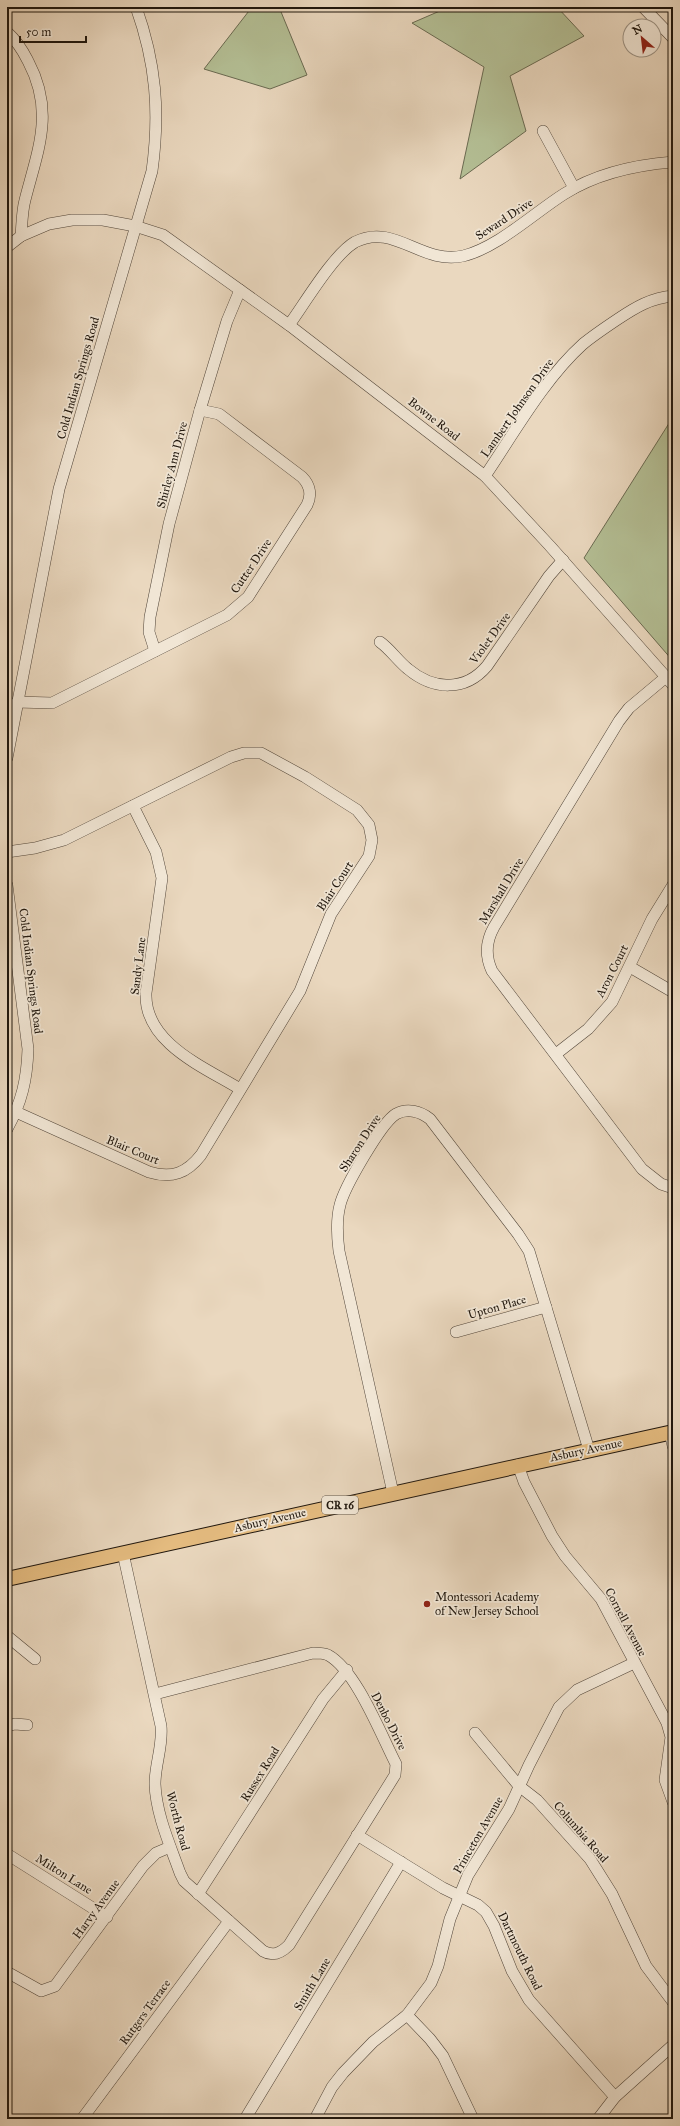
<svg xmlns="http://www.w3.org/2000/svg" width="680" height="2126" font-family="'IM FELL Great Primer',serif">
  <rect width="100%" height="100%" fill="#ead8bf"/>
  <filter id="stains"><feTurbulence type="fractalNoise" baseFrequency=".005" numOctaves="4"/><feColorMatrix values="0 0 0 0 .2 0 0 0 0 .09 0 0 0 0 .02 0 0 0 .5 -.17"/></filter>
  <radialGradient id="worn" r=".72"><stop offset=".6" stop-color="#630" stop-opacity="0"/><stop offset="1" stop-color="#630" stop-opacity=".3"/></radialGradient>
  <!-- green -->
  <g fill="#b4bf95" stroke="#6a6a51">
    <polygon points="252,7 279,7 307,75 270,89 204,69"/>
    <polygon points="449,7 557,7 584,36 510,76 526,131 460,179 484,67 412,23"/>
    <polygon points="673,417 673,661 584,558"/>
    <polygon points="7,970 11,984 11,1074 7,1074"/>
  </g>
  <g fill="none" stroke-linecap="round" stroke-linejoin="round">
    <!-- minor casing -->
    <g stroke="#52463a" stroke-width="12">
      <g id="minor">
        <polyline points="643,7 673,38"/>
        <path d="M7 32C16 40 23 51 28 61 55 112 38 149 25 200 22 211 22 224 21 236"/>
        <polyline points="543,131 574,188"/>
        <polyline points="7,247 21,236 49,224 72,220 103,220 135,226 163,235 289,325 485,476 550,546 673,685"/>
        <path d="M289 325C305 303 333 255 355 242 394 222 421 265 463 256 497 248 534 213 564 194 597 173 635 165 673 162"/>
        <path d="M485 476C514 433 545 378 583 344 594 335 606 327 618 319 636 307 651 298 673 296"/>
        <path d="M380 642C390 649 398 661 408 669 433 690 465 692 487 666L549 576 563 560"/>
        <polyline points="155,651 149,632 150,617 169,524 200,410 227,321 240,290"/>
        <path d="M666 677 629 708 619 721 494 927C486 941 485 956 492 971L642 1169 661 1184 673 1188"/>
        <path d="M17 702 52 703 227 615 248 597 307 505C312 495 310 485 302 477L219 414 200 410"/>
        <path d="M7 758 59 489 152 171C160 112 156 63 136 7"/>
        <path d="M133 806 156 852 162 878 146 993C144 1043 204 1067 240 1089"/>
        <path d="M7 852 35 848 64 840 231 757 244 753H261L305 777 357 810 369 825 372 840 369 856 331 914 300 991 201 1155C187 1173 172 1179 149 1172L16 1112"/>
        <path d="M7 885 28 1049C27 1079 22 1102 7 1129"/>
        <polyline points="630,967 673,992"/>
        <polyline points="556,1054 588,1029 612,1002 652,919 673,885"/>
        <polyline points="456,1332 546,1307"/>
        <polyline points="670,1432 673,1446"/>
        <polyline points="518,1465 524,1482 552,1536 565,1556 601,1599 667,1723 671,1737 665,1780 673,1802"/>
        <path d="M393 1493 339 1251C337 1235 336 1220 340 1205 344 1188 381 1123 396 1114 407 1108 420 1111 430 1119L518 1234 529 1251 589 1450"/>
        <path d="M123 1553 161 1726C163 1746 155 1764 155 1784 156 1814 170 1845 180 1873L184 1881 263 1951C273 1957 281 1953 289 1945L395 1775 396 1764C381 1735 356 1670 328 1655 324 1653 318 1653 313 1653L155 1694"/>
        <polyline points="7,1636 35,1659"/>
        <polyline points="7,1726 15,1724 27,1725"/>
        <polyline points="475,1733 519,1786 537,1800 590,1859 612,1894 646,1966 673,2002"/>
        <polyline points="357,1835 443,1888 478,1905 486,1912 494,1926 512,1971 529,2000 615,2097"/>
        <polyline points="7,1854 107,1917"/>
        <polyline points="198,1894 323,1699 347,1670"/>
        <polyline points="7,1972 41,1991 55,1986 143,1866 156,1853 170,1847"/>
        <polyline points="407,2015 430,2039 443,2056 473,2119"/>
        <polyline points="82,2119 229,1921"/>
        <polyline points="245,2119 401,1862"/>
        <polyline points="315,2119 332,2087 343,2073 373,2042 407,2015 431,1983 438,1966 450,1919 468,1875 509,1809 529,1765 559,1707 577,1690 634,1663"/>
        <polyline points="598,2119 615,2097 673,2045"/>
      </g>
    </g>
    <!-- major casing -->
    <g stroke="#1f160d" stroke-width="16">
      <polyline id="major" points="7,1579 673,1432"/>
    </g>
    <!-- minor -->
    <use href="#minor" stroke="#f1e6d5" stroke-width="11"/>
    <!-- major -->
    <use href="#major" stroke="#e5bc80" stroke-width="14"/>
  </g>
  <!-- markers -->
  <circle fill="#8f2418" stroke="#f1e6d5" stroke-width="1.5" cx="427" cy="1604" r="4"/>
  <g text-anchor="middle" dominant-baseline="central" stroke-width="3.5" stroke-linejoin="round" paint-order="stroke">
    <!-- shield labels -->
    <rect fill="#f1e6d5" stroke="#5e5449" stroke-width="1" x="322" y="1496" width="36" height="18" rx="3"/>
    <g font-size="11" font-weight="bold" fill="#1f160d">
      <text x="340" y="1505">CR 16</text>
    </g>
    <!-- street labels -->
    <g font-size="12" fill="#1f160d" stroke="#f1e6d5">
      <text transform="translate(504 219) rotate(-33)">Seward Drive</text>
      <text transform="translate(78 378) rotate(-74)">Cold Indian Springs Road</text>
      <text transform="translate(517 408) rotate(-55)">Lambert Johnson Drive</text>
      <text transform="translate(434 419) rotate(38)">Bowne Road</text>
      <text transform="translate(172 465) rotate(-75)">Shirley Ann Drive</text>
      <text transform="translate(251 566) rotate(-56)">Cutter Drive</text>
      <text transform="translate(490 638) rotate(-54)">Violet Drive</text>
      <text transform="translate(335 886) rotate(-57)">Blair Court</text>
      <text transform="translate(501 891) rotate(-59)">Marshall Drive</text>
      <text transform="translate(138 966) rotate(-83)">Sandy Lane</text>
      <text transform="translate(31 971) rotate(83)">Cold Indian Springs Road</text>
      <text transform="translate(612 971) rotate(-63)">Aron Court</text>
      <text transform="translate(360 1143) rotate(-57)">Sharon Drive</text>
      <text transform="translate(133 1150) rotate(23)">Blair Court</text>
      <text transform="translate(497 1307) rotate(-16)">Upton Place</text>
      <text transform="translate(586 1450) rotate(-12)">Asbury Avenue</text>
      <text transform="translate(270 1520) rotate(-13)">Asbury Avenue</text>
      <text transform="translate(626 1622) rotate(62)">Cornell Avenue</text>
      <text transform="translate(389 1721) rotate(63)">Denbo Drive</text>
      <text transform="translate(260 1774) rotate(-58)">Russex Road</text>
      <text transform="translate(178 1821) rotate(75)">Worth Road</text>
      <text transform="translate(581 1832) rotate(49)">Columbia Road</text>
      <text transform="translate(478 1835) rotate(-60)">Princeton Avenue</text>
      <text transform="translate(64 1874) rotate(32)">Milton Lane</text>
      <text transform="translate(96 1909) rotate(-54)">Harvy Avenue</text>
      <text transform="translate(520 1951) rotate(64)">Dartmouth Road</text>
      <text transform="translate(312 1984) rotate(-59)">Smith Lane</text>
      <text transform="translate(145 2012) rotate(-54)">Rutgers Terrace</text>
    </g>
    <!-- poi labels -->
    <g font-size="12" fill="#1f160d" stroke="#f1e6d5" text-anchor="start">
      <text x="435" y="1597">Montessori Academy<tspan x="435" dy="14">of New Jersey School</tspan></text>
    </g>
  </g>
  <!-- margin -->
  <rect width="680" height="2126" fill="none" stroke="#ead8bf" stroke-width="24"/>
  <rect x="8" y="8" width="664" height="2110" fill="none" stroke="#1f160d" stroke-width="2"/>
  <rect x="12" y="12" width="656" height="2102" fill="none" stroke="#1f160d"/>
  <!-- north arrow -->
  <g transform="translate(642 38) rotate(332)"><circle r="19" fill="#f1e6d5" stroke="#9d9385"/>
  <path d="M0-3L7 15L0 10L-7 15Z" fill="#8f2418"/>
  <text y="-6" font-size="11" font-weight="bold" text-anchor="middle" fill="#1f160d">N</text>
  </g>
  <!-- scale -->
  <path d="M20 36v6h66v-6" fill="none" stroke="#1f160d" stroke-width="2"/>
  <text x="26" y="36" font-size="12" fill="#1f160d" stroke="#f1e6d5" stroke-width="3" paint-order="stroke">50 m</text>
  <rect width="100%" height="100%" filter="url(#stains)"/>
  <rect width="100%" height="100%" fill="url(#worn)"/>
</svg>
